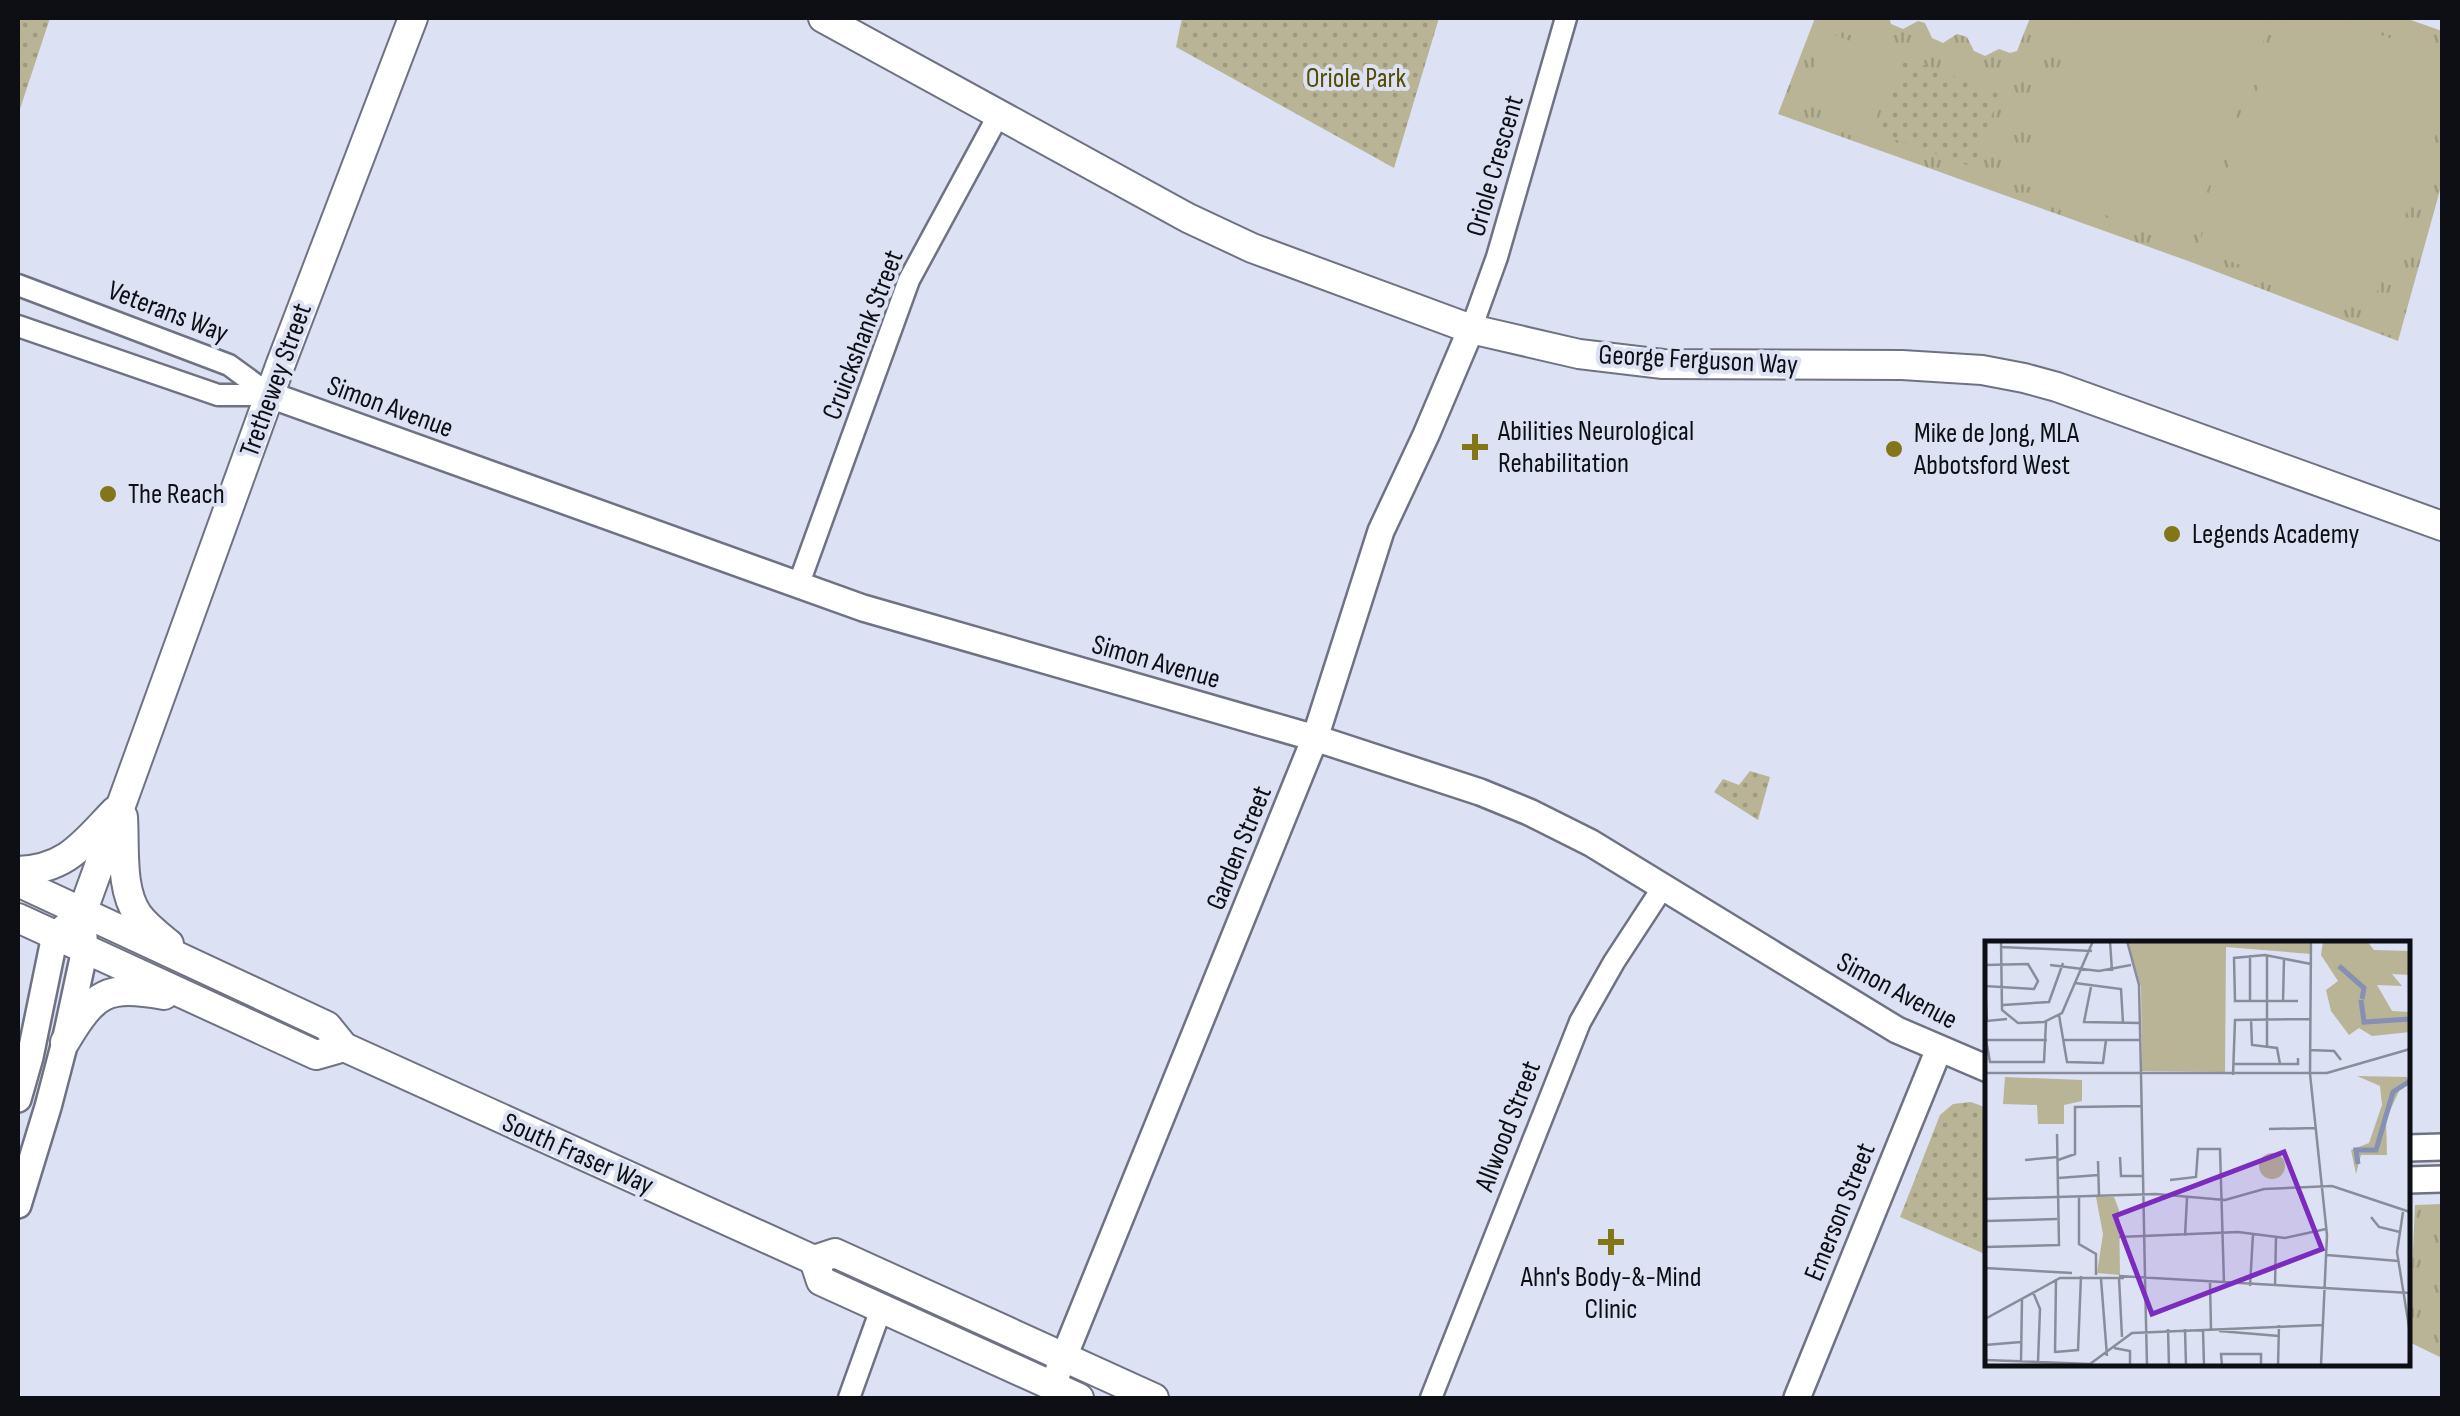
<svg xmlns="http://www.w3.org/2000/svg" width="2460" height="1416" font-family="'Sofia Sans Condensed',sans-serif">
  <defs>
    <pattern id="grass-tufts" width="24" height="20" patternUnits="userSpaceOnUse" patternTransform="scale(2.5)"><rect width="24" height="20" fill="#b8b495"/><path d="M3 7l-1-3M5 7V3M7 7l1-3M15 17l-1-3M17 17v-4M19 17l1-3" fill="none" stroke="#9d9a80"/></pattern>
    <pattern id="park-dots" width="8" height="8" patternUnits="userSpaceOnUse" patternTransform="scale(2.5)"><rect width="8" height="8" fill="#b8b495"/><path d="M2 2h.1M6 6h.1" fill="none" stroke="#9d9a80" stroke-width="1.8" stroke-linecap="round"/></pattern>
  </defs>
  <rect width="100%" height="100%" fill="#dce1f4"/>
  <!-- grass -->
  <g fill="url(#grass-tufts)">
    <polygon points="1815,18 1889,18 1891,24 1903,29 1918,21 1925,23 1932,38 1943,43 1957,34 1967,37 1974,51 1985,56 1999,49 2010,53 2017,51 2030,18 2405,18 2442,31 2442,183 2398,341 2191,262 1778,114"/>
    <polygon points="2442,1204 2442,1358 2409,1342 2415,1205"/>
  </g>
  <!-- park -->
  <g fill="url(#park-dots)">
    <polygon points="18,18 50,18 18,115"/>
    <polygon points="1182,18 1439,18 1394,168 1176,47"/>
    <polygon points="1904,58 2000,93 1973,167 1877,133"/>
    <polygon points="1750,771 1770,777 1758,820 1714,792 1723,779 1739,785"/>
    <polygon points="1971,1102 1987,1108 1987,1255 1900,1217 1940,1115 1953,1104"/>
  </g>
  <!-- pitch -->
  <g fill="#b8b495">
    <polygon points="2077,18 2272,18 2187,245 2016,182"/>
    <polygon points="2284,18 2336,18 2442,58 2442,117 2369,313 2197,249"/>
    <polygon points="1826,32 1897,58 1875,122 1803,96"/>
  </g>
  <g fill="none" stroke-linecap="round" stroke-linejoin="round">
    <!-- minor casing -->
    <g stroke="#6e7282" stroke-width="25">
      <g id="minor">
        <polyline points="18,285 229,365 270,395"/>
        <polyline points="18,326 218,395 270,395"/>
        <polyline points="1471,329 1497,257 1566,18"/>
        <polyline points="798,586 909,280 999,114"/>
        <polyline points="849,1398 881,1309"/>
        <polyline points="1431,1398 1580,1022 1614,962 1663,887"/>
      </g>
    </g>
    <!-- tertiary casing -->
    <g stroke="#6e7282" stroke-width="30">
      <g id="tertiary">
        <polyline points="270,395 863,608 1315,738 1480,792 1529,812 1591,843 1897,1030 1988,1069"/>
        <polyline points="18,1099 30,1057 55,935 68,924"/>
        <polyline points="2408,1148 2442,1147"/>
        <polyline points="2408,1180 2442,1179"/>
        <polyline points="18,1205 48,1107 65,1042 85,949 82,913"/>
        <polyline points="1057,1374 1315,738 1381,531 1426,435 1471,329"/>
        <polyline points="1797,1398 1939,1049"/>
      </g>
    </g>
    <!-- secondary casing -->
    <g stroke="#6e7282" stroke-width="32">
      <g id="secondary">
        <polyline points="823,18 1188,218 1252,248 1471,329 1579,354 1663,364 1902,365 1982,370 2024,378 2057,387 2442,526"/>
        <path d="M123 817C125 848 120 889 138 915 146 926 158 935 169 944"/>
        <path d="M18 871C67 869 83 844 115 811"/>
        <polyline points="18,882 327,1026 344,1047 814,1260 835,1253 1154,1398"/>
        <polyline points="82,913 280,366 413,18"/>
        <polyline points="18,918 316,1055 344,1047"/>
        <path d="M65 1042C95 992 106 985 164 995"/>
        <polyline points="814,1260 821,1281 1079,1398"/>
      </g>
    </g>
    <!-- minor -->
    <use href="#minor" stroke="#fff" stroke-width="20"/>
    <!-- tertiary -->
    <use href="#tertiary" stroke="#fff" stroke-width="25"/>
    <!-- secondary -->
    <use href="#secondary" stroke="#fff" stroke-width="28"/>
  </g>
  <!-- markers -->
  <g fill="#837619" stroke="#dce1f4" stroke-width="4">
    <path d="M1470 432h10v10h10v10h-10v10h-10v-10h-10v-10h10z"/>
    <circle cx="1894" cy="449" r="10"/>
    <circle cx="108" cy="494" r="10"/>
    <circle cx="2172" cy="534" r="10"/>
    <path d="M1606 1227h10v10h10v10h-10v10h-10v-10h-10v-10h10z"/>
  </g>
  <g text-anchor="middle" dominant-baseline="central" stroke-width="8" stroke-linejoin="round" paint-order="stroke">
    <!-- park labels -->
    <g font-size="28" fill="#554c02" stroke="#dce1f4">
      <text x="1356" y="78">Oriole Park</text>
    </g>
    <!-- street labels -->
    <g font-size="28" fill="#0d0f14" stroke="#dce1f4">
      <text transform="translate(1495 166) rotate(-74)">Oriole Crescent</text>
      <text transform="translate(168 312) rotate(21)">Veterans Way</text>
      <text transform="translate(863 335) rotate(-69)">Cruickshank Street</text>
      <text transform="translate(1698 360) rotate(3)">George Ferguson Way</text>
      <text transform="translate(276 380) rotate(-70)">Trethewey Street</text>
      <text transform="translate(390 407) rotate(20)">Simon Avenue</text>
      <text transform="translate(1156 662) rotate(16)">Simon Avenue</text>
      <text transform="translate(1239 848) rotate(-68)">Garden Street</text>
      <text transform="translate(1897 991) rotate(28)">Simon Avenue</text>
      <text transform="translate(1508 1126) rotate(-69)">Allwood Street</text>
      <text transform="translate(578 1154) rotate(24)">South Fraser Way</text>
      <text transform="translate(1840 1212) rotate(-68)">Emerson Street</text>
    </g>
    <!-- poi labels -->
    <g font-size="28" fill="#0d0f14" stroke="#dce1f4" text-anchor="start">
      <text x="1498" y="431">Abilities Neurological<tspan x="1498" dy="32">Rehabilitation</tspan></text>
      <text x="1914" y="433">Mike de Jong, MLA<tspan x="1914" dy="32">Abbotsford West</tspan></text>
      <text x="128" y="494">The Reach</text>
      <text x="2192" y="534">Legends Academy</text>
      <text x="1611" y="1277" text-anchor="middle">Ahn's Body-&amp;-Mind<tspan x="1611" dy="32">Clinic</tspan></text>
    </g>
  </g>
  <!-- overview -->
  <g transform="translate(1985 941)">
    <rect width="425" height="425" fill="#dce1f4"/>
    <path d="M372 135 422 136 425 144 416 146 401 178 402 214H376L371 233 366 209 384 202 397 164 395 145Z" fill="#b8b495"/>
    <path d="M142 0H325L326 13 241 6 240 131 157 130 156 46ZM338 0H382L389 9 425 10V34L407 33 417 45 392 44 407 70 425 71V91L387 95 374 87 364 94 346 70 341 49 353 40 336 14ZM111 256H129L134 269 135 334 112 332 118 293Z" fill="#b8b495"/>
    <path d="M218 12 236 13 235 46 215 45V26H224ZM158 79H195L196 130 158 127ZM20 136 97 139V160L79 164V183H53L52 164 18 163ZM274 225a13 13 0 1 1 26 0a13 13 0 1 1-26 0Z" fill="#b8b495"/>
    <path fill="none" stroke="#868fb4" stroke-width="5" d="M354 25 379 47 377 58M376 59 379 81 425 78M373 223 371 209H391L408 151 425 140"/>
    <path fill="none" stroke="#898d9a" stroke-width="2.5" d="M16 0 17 69 33 82 59 81 77 72 108 0M125 0 127 30M142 0 154 44 156 133M326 0 325 133 342 294 336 424M16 6 107 10M265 14V61M282 14V105M0 24 43 23 53 40 49 48 0 45 2 80 22 78M65 24 114 30 146 24M90 42 136 48 138 82M106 46 99 81 155 82M313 60H250L249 17 280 14 326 23M298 61 299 18M18 64 64 61 78 22M74 74 82 121 118 122 121 99M266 78 267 104 292 107 295 123M0 99H62M1 99 5 121H59L61 81M79 99H155M325 109 349 110 356 119M248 123H313V117M0 132H342L425 108M156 133 160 336M248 134 250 79 325 78M284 188 331 187M135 216 136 235H158M40 219 73 216M73 219 90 213V166L156 165M113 220 114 254M73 237 114 234M185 239 211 236 213 208H235L239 343M94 255V303L111 313V334M0 258 171 253 240 259 279 248 347 245 425 271M418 271 412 311 425 392M386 276 394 286 415 291M0 280 72 278M200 295 202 257M134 296 253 291 300 297 341 288M0 306 74 304 72 193M342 314 413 320M0 327 87 332M134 335 425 352M134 337 137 396M160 337 162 425M116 338 122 415M225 342 226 388M265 345 268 293M290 345 291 296M48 351 55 368 53 421M0 378 75 337H139M183 388 184 425M200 388 201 425M218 388 219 425M234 390 294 395M0 404 36 401M129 407 145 410V425M70 411 93 409 96 335M70 412 71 338M0 419 105 423 147 392 338 384M36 420 37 357M237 425 236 413H276V425M293 425 294 384"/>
    <path fill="#7b2cbf" fill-opacity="0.15" stroke="#7b2cbf" stroke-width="5" d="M299 211 337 308 167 373 130 275Z"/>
    <rect width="425" height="425" fill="none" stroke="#0d0f14" stroke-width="5"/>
  </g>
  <!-- border -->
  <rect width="2460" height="1416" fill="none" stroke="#0d0f14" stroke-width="40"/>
</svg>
